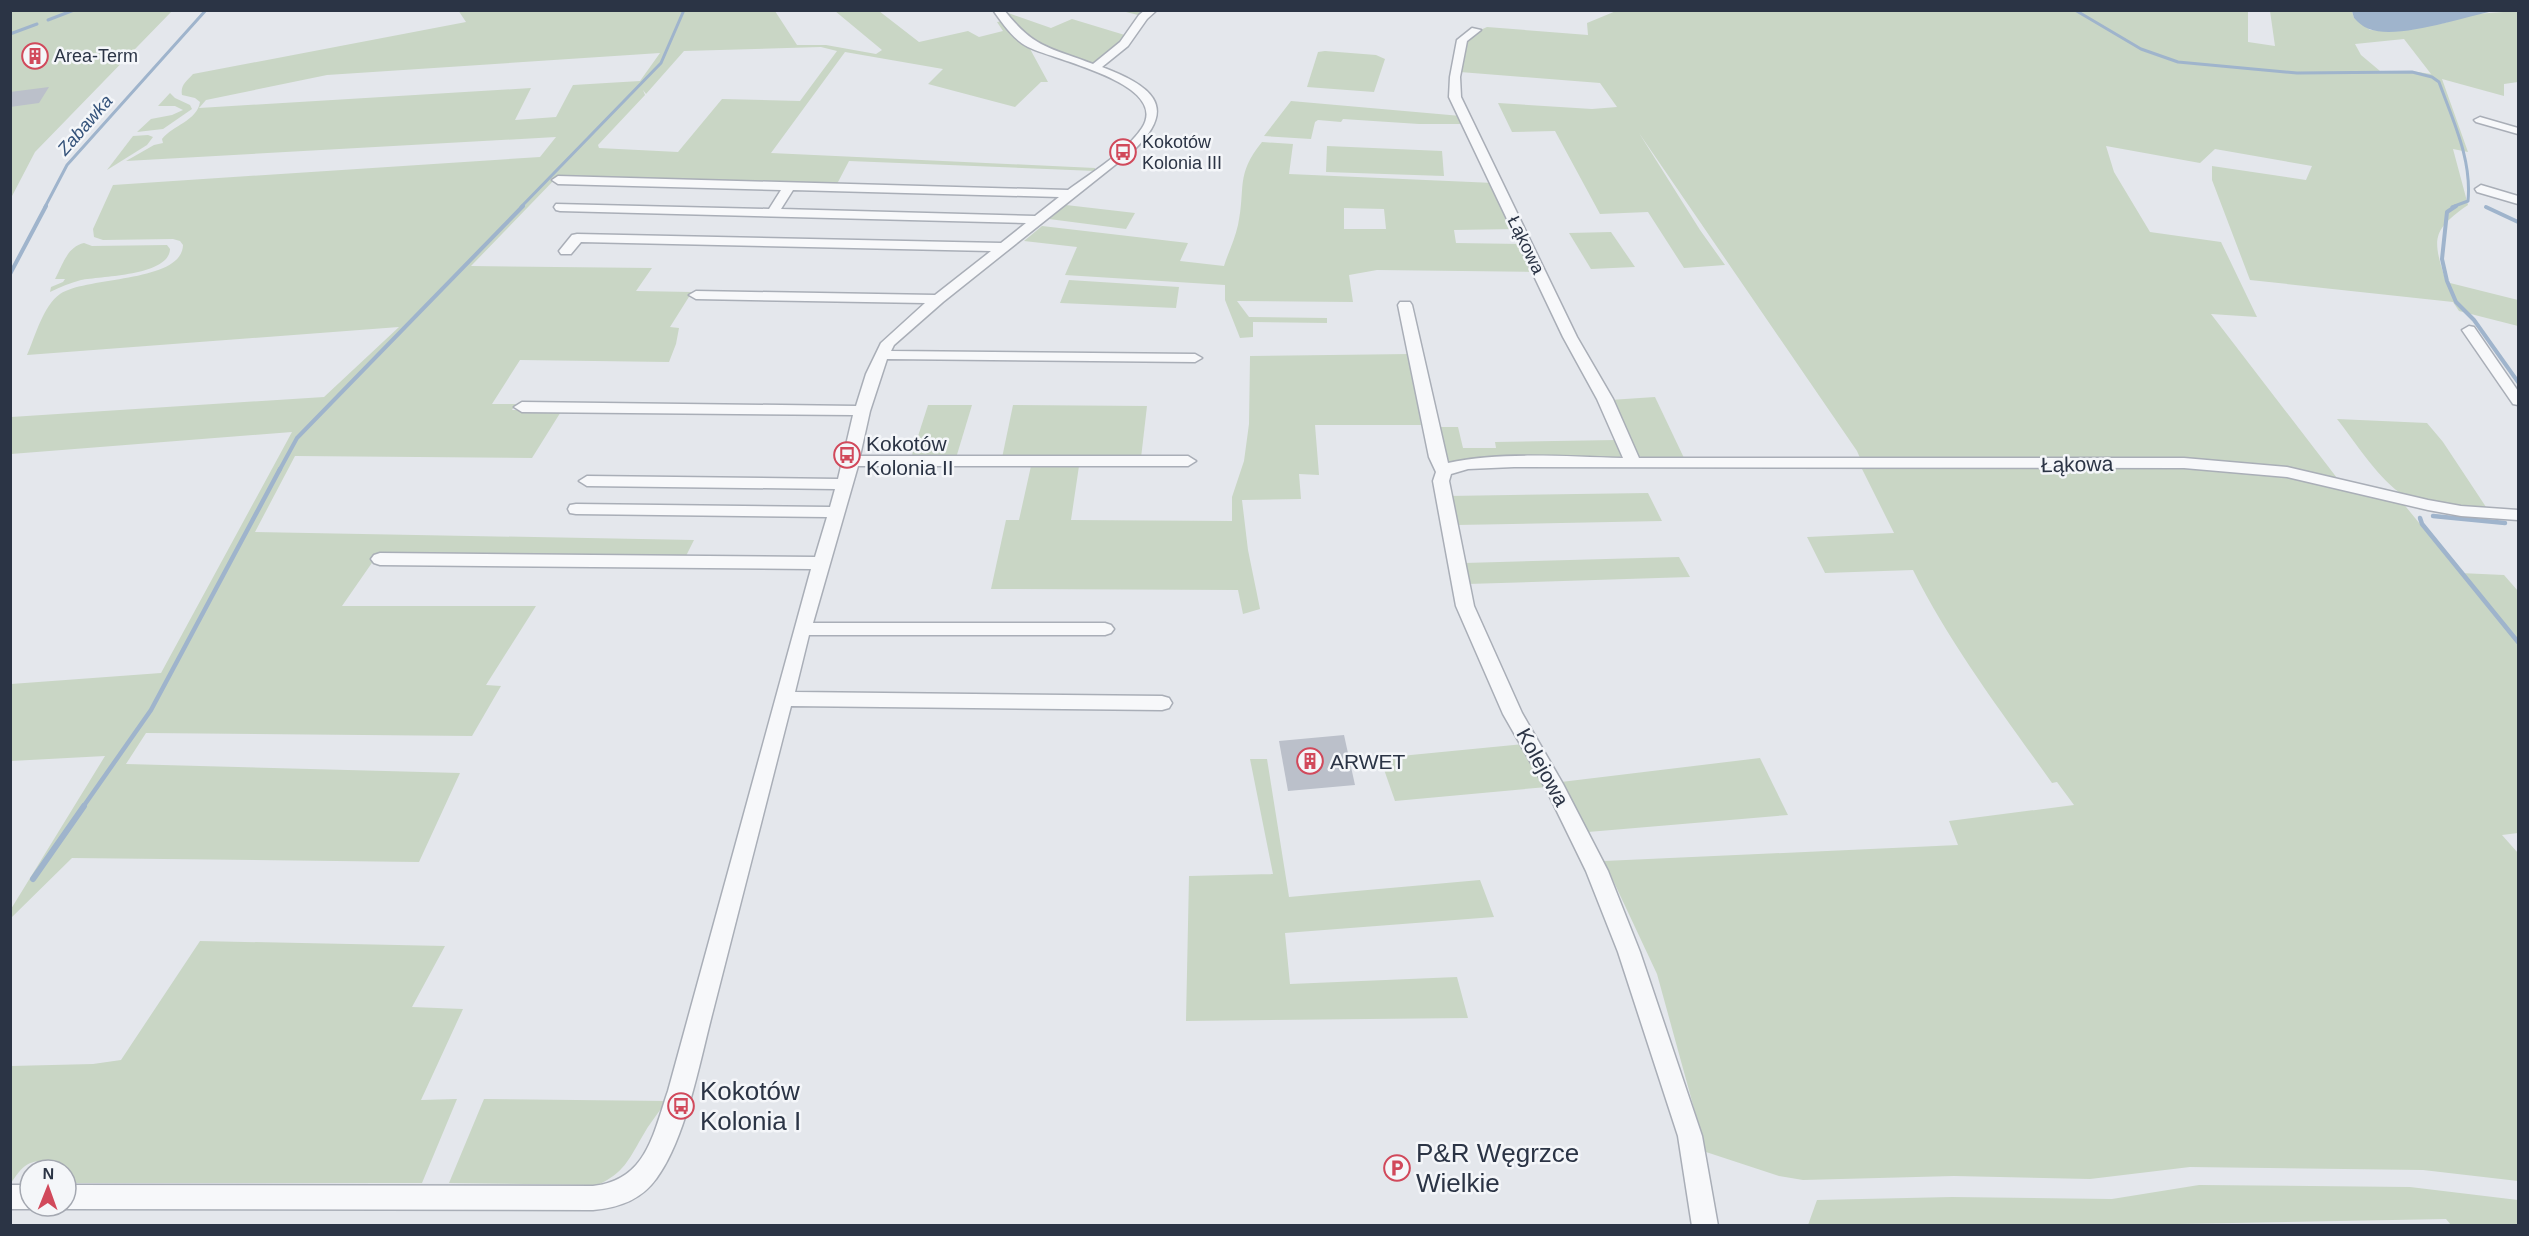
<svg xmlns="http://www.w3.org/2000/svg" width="2529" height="1236" font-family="Helvetica,sans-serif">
  <rect width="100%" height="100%" fill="#e4e7ec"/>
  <!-- green -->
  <g fill="#c9d6c5" fill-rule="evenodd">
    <path d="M458 10 775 11 797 45H826L876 54 882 50 835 11H879L919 42 968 31 979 37 1003 31 997 22 1003 21 1029 47 1048 82H1041L1015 107 928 84 943 69 845 52 771 153 1095 168V171L849 161 837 184 557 177 471 266 652 268 636 291 692 292 670 327 679 328 676 344 669 362 520 360 492 404H516L512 410H562L532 458 295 456 255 532 694 540 685 558 376 557 342 606H536L486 685 501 686 472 736 146 733 126 764 460 773 419 862 72 858 11 918V909L105 756 11 761V684L161 673 292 432 11 454V417L324 397 399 327 27 355C35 337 43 306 60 294 87 276 182 283 183 245L180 241 173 239 103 240 94 237 93 229 113 185 540 157 556 137 126 161 154 145 163 143 162 139C173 125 197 121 200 102L195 98 182 95C180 85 187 81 193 74L466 22ZM821 47 837 51 800 101 722 99 678 152 599 148 598 145 645 95 643 90 646 94 684 51ZM660 53 640 81 573 85 556 117 515 120 531 88 199 108 206 100 327 75Z"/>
    <polygon points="11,11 172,11 35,152 11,198"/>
    <polygon points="1122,11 1158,11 1152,14 1104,67 1042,47 1027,38 1005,12 1051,28 1072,19 1128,36 1142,16"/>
    <path d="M1616 11H2248V42L2275 46 2270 11H2352L2354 18 2370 30 2392 31 2444 23 2475 14 2518 11V82L2504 84V96L2442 79 2468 152 2453 149 2468 205C2430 231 2433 240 2446 282L2518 300V326L2459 311 2453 302 2250 280 2212 180V166L2306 180 2312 166 2215 149 2200 163 2106 146 2114 172 2150 232 2221 242 2257 317 2211 314 2337 478 2290 468 2402 502 2460 573 2504 575 2518 591V833L2502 835 2518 853V1181L2423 1170 2190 1167 2090 1179 1954 1176 1803 1180 1779 1176 1706 1152 1657 974 1604 861 1958 845 1949 821 2074 805 2057 782 2052 783C2003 714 1951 646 1913 570L1825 573 1807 537 1894 533 1860 465H1863L1857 451 1639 133 1700 230 1725 265 1684 268 1648 212 1600 214 1555 131 1512 132 1498 103 1592 109 1617 107 1600 83 1460 72C1465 47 1462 38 1487 27L1588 35 1587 23ZM2404 39 2431 74 2411 71H2380L2361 55 2355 44Z"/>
    <polygon points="1325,51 1376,55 1385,59 1374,92 1307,87 1318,52"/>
    <polygon points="170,93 175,98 190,105 192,109 163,129 137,132 151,119 172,115 183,110 175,106 158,106"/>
    <polygon points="1291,101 1461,116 1464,124 1419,124 1343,119 1341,122 1318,120 1315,122 1311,139 1264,136"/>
    <polygon points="148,135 153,137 147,145 107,170 133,136"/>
    <path d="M1262 142 1293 144 1289 174 1494 183 1517 229 1454 230 1456 243 1522 244 1536 272 1377 270 1349 275 1353 302 1237 301 1249 317 1327 318V323L1253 322V337L1240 338 1225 300V285L1065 275 1077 247 1024 241 1042 226 1188 243 1180 261 1224 266C1228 253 1235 239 1238 225 1246 188 1235 175 1262 142ZM1344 208 1384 209 1386 229H1344Z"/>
    <polygon points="1327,146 1442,151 1444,176 1326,172"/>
    <polygon points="1066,205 1135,213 1126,229 1049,219"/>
    <polygon points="1611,232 1635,267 1591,269 1569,233"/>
    <path d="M84 243 92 246 167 245 170 249C169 276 102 276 81 280 70 283 60 287 50 292L51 287 63 282 65 279H55C63 264 67 247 84 243Z"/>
    <polygon points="1069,280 1179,287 1176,308 1060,303"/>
    <polygon points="1410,354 1421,425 1315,425 1319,475 1299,474 1301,499 1242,500 1248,550 1260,609 1243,614 1238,590 991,589 1006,520 1019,520 1031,466 1079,466 1071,520 1232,521 1232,497 1244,461 1249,424 1250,356"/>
    <polygon points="1655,397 1684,458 1644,458 1635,455 1610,400"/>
    <polygon points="928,405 972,405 956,458 911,458"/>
    <polygon points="1013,405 1147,406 1141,458 1002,458"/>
    <path d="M2337 419 2427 423 2443 442 2486 507C2466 506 2421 504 2404 495 2382 484 2353 439 2337 419Z"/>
    <polygon points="1437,427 1458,427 1463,448 1496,448 1495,442 1616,440 1624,454 1618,458 1445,464"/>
    <polygon points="1648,493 1662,521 1456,525 1448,496"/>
    <polygon points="1679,557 1690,577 1467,584 1464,563"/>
    <polygon points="1524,744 1547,787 1395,801 1380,758"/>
    <polygon points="1760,758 1788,815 1588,832 1561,782"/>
    <polygon points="1250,759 1267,759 1289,897 1480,880 1494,917 1285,933 1290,984 1457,977 1468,1018 1186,1021 1189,876 1273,874"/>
    <path d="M200 941 445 946 412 1007 463 1009 421 1100 457 1099 422 1183H66V1170H40V1161C24 1162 19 1172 11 1183V1066L93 1064 121 1060Z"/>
    <path d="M484 1099 667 1101C658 1113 649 1124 642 1137 628 1161 624 1172 598 1185L449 1183Z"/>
    <polygon points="2199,1185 2410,1187 2518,1200 2518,1225 2451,1225 2446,1219 2121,1225 1808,1225 1817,1200 1952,1197 2112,1199"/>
  </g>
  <!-- water -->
  <path fill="#9fb4cc" d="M2352 11H2494C2463 17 2398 40 2369 29 2363 27 2358 22 2354 18Z"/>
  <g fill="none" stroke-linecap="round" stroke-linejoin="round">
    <!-- stream-far3 -->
    <g stroke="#9fb4cc" stroke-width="3">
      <path d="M2075 10 2141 49 2178 62 2297 73 2412 72 2432 77 2439 82C2453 121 2472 159 2468 201L2452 207"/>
      <polyline points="48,20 74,10"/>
      <polyline points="10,34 37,24"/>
      <polyline points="45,207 67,165 206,10"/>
      <polyline points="521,207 661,63 684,10"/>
    </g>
    <!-- stream-far2 -->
    <g stroke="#9fb4cc" stroke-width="4">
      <polyline points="2456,206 2447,212 2442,259 2447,281 2456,302 2474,320 2518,382"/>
      <polyline points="2486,207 2518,222"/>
      <polyline points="10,274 46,206"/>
      <polyline points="279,471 297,438 523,206"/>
    </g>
    <!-- stream-far1 -->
    <g stroke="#9fb4cc" stroke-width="4.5">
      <polyline points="2433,516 2505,523"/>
      <polyline points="2420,518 2422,524 2518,642"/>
      <polyline points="83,807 151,710 280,469"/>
    </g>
    <!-- stream -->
    <polyline stroke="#9fb4cc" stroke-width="6" points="33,879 84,806"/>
  </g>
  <!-- building -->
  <g fill="#bbc0ca">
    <polygon points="49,87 39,103 10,107 10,92"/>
    <polygon points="1344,735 1355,785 1288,791 1279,741"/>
  </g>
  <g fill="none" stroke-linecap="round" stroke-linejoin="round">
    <!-- street casing -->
    <g stroke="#a9aeb7" stroke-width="3">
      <g id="street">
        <path d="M993 10H1004C1035 49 1049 47 1093 64L1120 42 1139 15 1145 10H1157L1147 19 1128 46 1102 67C1149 85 1180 105 1135 149L943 302 894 345 891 351 1195 354 1202 358 1195 362 887 359 870 411 860 456H1188L1196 461 1188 466H858L813 623H1105L1111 625 1114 629 1111 633 1105 635H809L795 692 1162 696 1169 698 1172 703 1169 708 1162 710 791 706C765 808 739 909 713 1011 700 1060 686 1139 656 1179 641 1200 618 1208 593 1210L66 1209 57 1206H66V1185L593 1186C647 1180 653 1134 668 1091L811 569 380 565 374 563 371 559 374 555 380 553 815 557 827 517 576 514 570 513 568 509 570 505 576 504 830 507 835 489 587 486 579 481 587 476 838 479 853 415 522 412 514 407 522 402 856 406 866 374 881 343 925 303 696 299 689 295 696 291 935 295 991 251 581 242 571 254H561L559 251 572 235 577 234 1001 243 1026 223 560 211 556 210 554 207 556 204 769 209 781 190 558 184 552 180 558 176 1068 190C1091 173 1127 151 1142 128 1171 83 1053 60 1028 47 1013 39 1003 24 993 10ZM793 190 1059 197 1035 216 781 209Z"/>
        <path d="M1472 28 1481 30 1467 41 1460 77 1461 97 1577 337 1613 399 1639 458H2184L2287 467 2428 500 2461 506 2518 510V520L2461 516 2428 510 2287 477 2184 468 1514 467 1468 469 1451 474 1449 481 1474 606 1522 713 1563 784 1608 871 1640 952 1702 1136 1718 1226H1692L1678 1136 1618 952 1586 871 1547 791 1503 714 1456 606 1433 481 1436 472 1429 457 1398 305 1400 302H1410L1412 305 1448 463C1499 451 1569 457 1623 458L1597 399 1563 337 1449 97 1450 77 1457 40Z"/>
        <polygon points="2480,117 2518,128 2518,134 2476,122 2474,120"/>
        <polygon points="2481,185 2518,196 2518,204 2477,192 2475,189"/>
        <polygon points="2469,326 2474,327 2518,391 2518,405 2513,404 2462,330"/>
        <polygon points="10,1185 30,1185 30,1206 39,1206 30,1209 10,1209"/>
      </g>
    </g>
    <!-- street -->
    <use href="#street" fill="#f7f8fa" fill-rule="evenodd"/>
  </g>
  <!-- icons -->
  <defs>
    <g id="building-ring" transform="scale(1.35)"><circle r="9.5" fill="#f4f6f9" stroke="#d1495b" stroke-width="1.5"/><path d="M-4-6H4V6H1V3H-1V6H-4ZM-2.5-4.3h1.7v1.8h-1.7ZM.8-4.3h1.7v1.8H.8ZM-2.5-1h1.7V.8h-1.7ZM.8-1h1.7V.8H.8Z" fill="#d1495b"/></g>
    <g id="bus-ring" transform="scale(1.35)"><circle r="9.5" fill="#f4f6f9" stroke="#d1495b" stroke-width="1.5"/><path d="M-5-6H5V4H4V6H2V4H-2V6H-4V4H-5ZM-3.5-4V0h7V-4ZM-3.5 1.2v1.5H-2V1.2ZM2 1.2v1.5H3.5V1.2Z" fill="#d1495b"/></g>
    <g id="parking-ring" transform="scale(1.35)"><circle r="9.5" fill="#f4f6f9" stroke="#d1495b" stroke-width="1.5"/><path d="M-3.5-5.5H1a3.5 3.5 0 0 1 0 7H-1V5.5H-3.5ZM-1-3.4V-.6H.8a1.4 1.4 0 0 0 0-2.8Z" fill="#d1495b"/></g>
  </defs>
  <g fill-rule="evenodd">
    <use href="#building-ring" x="35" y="56"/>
    <use href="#bus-ring" x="1123" y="152"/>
    <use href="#bus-ring" x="847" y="455"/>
    <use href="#building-ring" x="1310" y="761"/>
    <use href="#bus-ring" x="681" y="1106"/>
    <use href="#parking-ring" x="1397" y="1168"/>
  </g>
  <g text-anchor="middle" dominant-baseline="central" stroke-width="5" stroke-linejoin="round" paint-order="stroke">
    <!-- far-poi labels -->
    <g font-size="18" fill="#2b3445" stroke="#f4f6f9" text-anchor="start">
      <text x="54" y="56">Area-Term</text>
      <text x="1142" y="142">Kokotów<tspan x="1142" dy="21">Kolonia III</tspan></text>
    </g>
    <!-- far-water labels -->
    <g font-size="18" font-style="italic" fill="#34527a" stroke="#f4f6f9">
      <text transform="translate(85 125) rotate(-49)">Zabawka</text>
    </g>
    <!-- far-street labels -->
    <g font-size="18" fill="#2b3445" stroke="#f4f6f9">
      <text transform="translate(1526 245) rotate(64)">Łąkowa</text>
    </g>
    <!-- poi labels -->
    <g font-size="21" fill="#2b3445" stroke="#f4f6f9" text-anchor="start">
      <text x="866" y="443">Kokotów<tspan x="866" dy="24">Kolonia II</tspan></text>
      <text x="1330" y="761">ARWET</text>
    </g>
    <!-- street labels -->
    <g font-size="21" fill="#2b3445" stroke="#f4f6f9">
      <text transform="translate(2077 464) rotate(-1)">Łąkowa</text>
      <text transform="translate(1543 767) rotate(61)">Kolejowa</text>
    </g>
    <!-- near-poi labels -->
    <g font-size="26" fill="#2b3445" stroke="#f4f6f9" text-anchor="start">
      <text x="700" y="1091">Kokotów<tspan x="700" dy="30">Kolonia I</tspan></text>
      <text x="1416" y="1153">P&amp;R Węgrzce<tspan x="1416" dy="30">Wielkie</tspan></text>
    </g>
  </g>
  <!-- border -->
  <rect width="2529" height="1236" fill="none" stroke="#2b3445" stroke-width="24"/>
  <!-- north arrow -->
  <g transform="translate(48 1188) rotate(1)"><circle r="28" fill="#f4f6f9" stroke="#a4a8b1" stroke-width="1.5"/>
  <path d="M0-4.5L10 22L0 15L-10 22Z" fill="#d1495b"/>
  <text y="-9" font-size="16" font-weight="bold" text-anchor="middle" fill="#2b3445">N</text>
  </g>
</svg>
